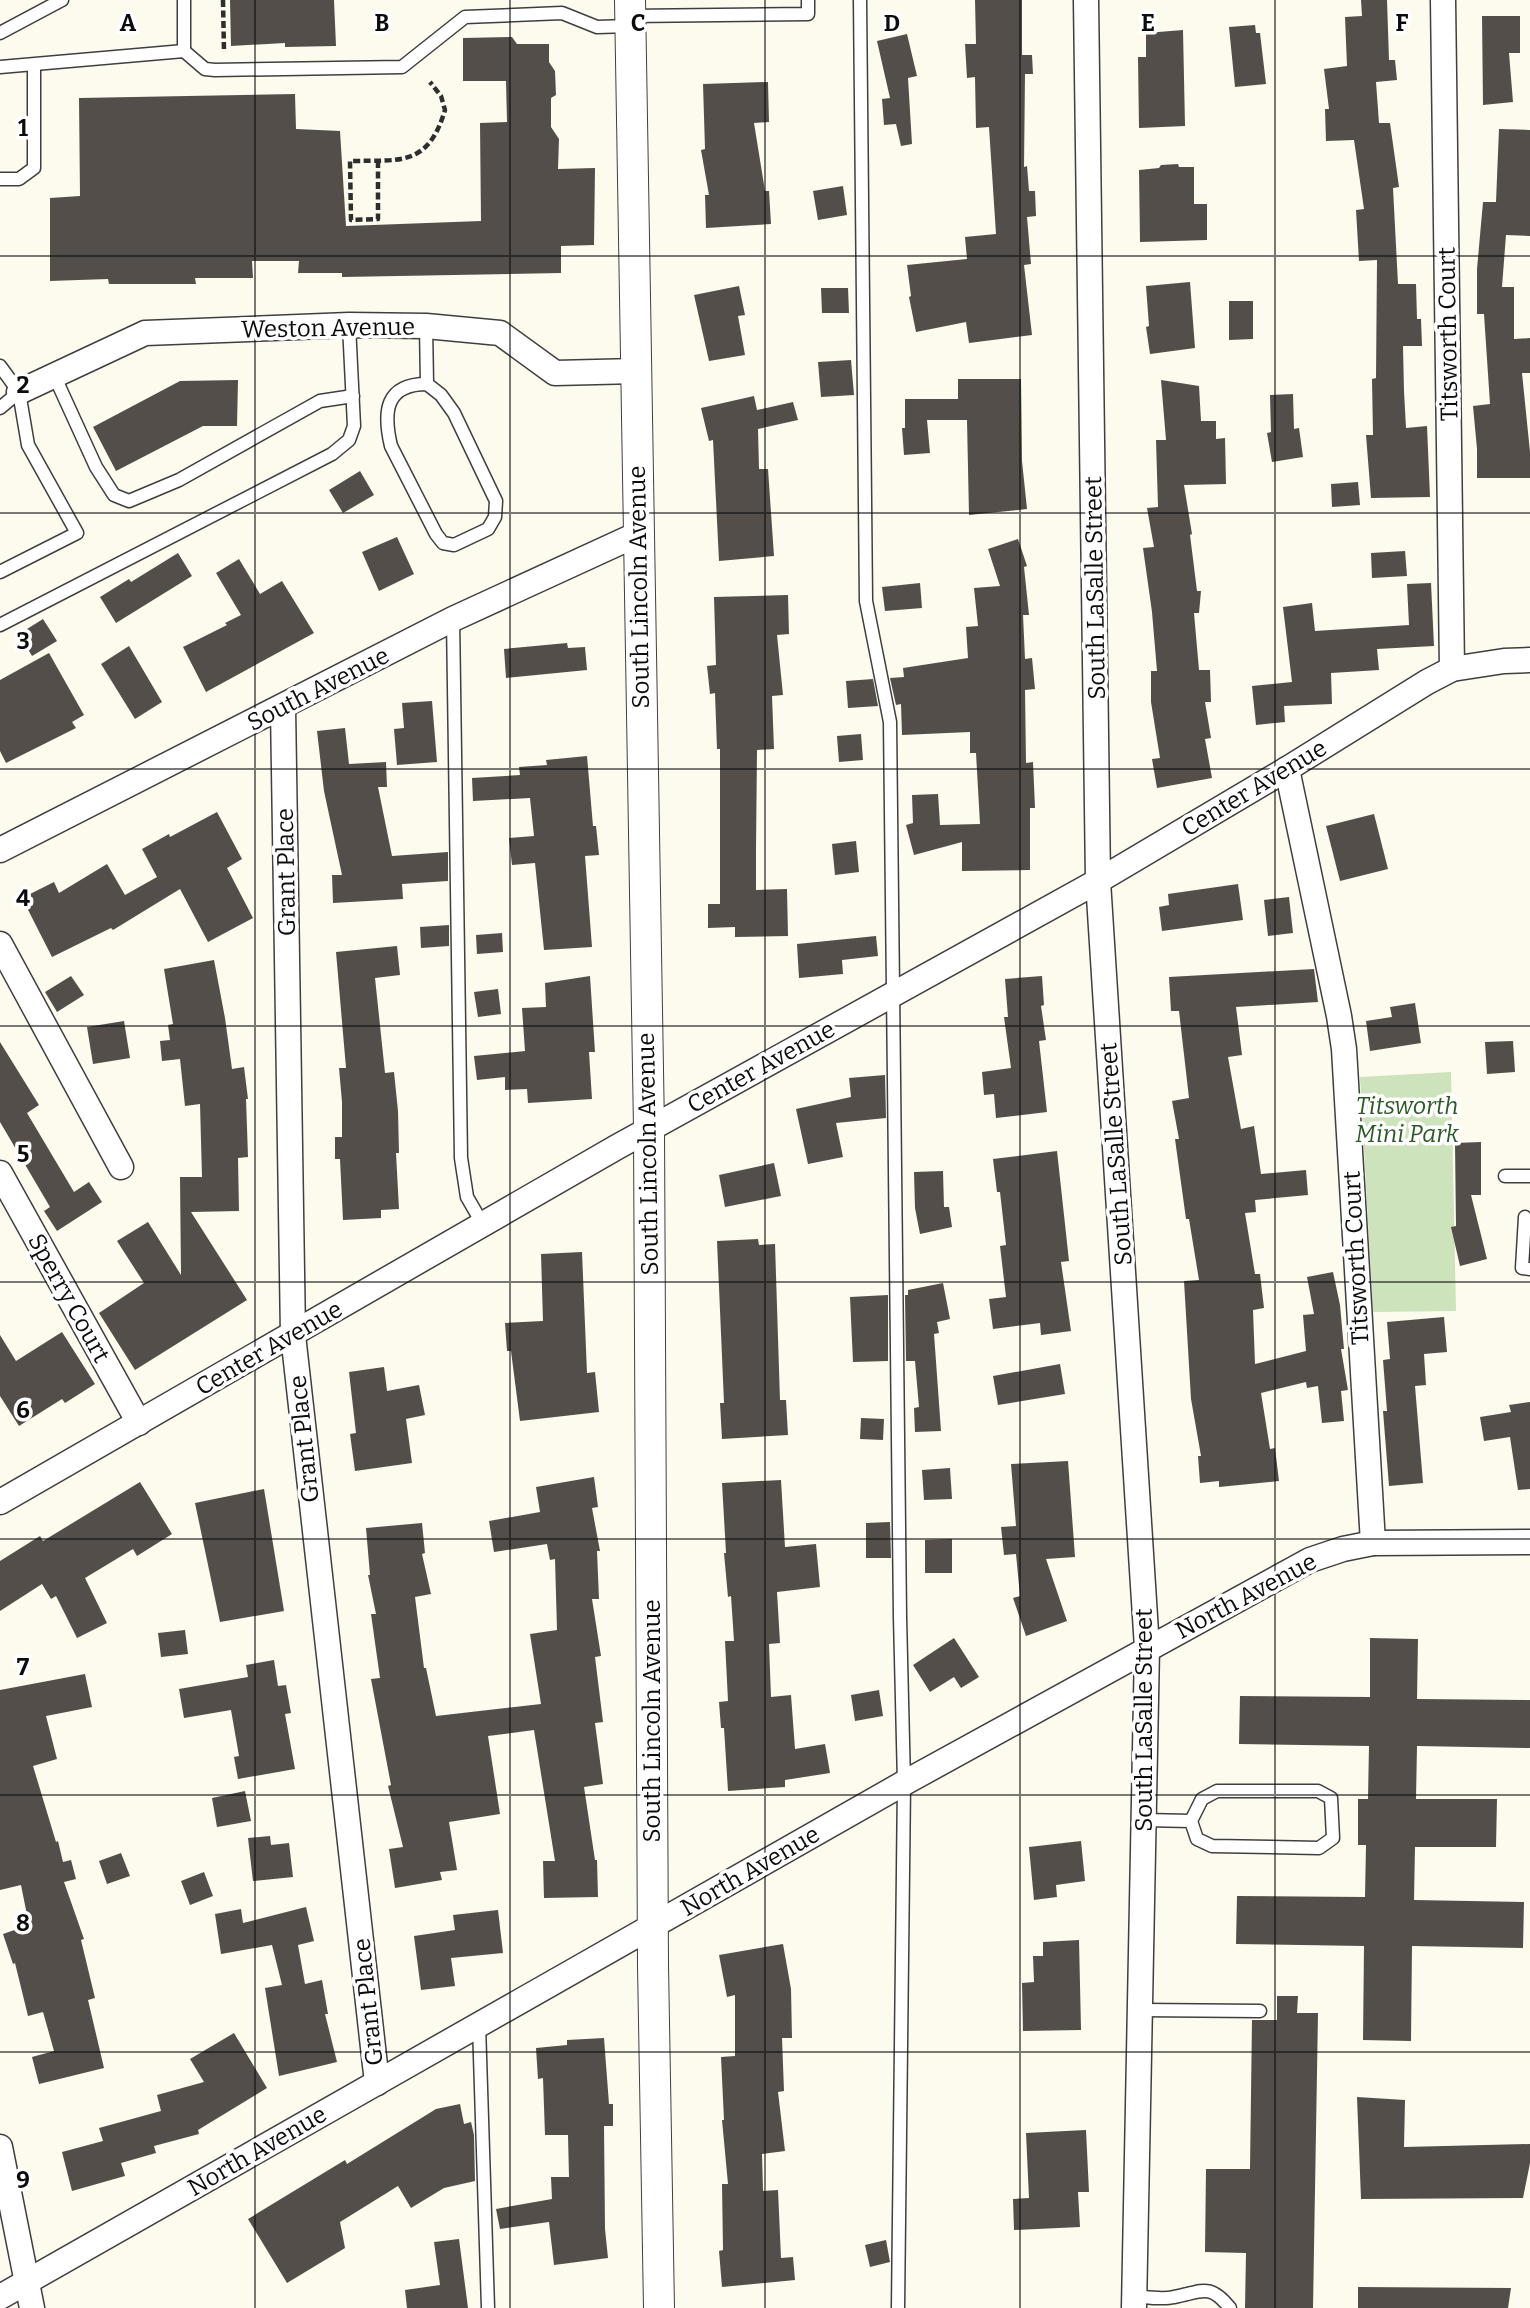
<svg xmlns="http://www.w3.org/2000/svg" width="1530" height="2308" font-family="Bitter,serif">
  <rect width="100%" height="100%" fill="#fdfbed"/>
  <!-- green -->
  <polygon fill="#cce3bb" points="1451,1072 1456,1311 1373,1312 1360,1077"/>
  <!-- building -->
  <g fill="#534e4a">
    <polygon points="230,0 334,0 336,46 285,47 285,43 231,46"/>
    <polygon points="975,0 1022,0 1022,55 1032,55 1033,74 1025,74 1024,167 1027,166 1029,191 1035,191 1036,216 1027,217 1031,264 1024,265 1032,335 969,343 966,322 916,332 909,297 911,296 907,265 967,259 965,237 996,234 989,127 976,128 975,77 967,78 965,44 976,44"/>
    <polygon points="1361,0 1387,0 1389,60 1395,60 1397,80 1376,82 1379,123 1390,123 1399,187 1393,188 1398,284 1416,284 1417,319 1421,319 1422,346 1403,346 1404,391 1406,428 1427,426 1430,497 1371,498 1366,435 1373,435 1372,379 1376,378 1377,260 1359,261 1356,210 1364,209 1354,140 1326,141 1325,109 1329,109 1324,69 1347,66 1345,17 1362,16"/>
    <polygon points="1482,16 1520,16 1520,53 1509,53 1513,102 1483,105"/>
    <polygon points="1255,25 1256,33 1260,33 1266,84 1235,87 1229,27"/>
    <polygon points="1183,30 1185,126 1139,128 1138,57 1146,57 1146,33"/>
    <polygon points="907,34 917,76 908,78 912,144 901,146 896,124 884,125 882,99 890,98 877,41"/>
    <polygon points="512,37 517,44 549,44 549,62 555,71 556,95 551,98 551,127 559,139 558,169 595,168 594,245 561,246 561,273 342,277 342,273 298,273 299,261 252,261 253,278 195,278 196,284 109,284 108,279 50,281 50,198 80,196 79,98 295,94 296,129 340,131 346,226 481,221 480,123 507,122 506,81 463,81 463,38"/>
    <polygon points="768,82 769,122 754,123 765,191 769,191 771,224 706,228 705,195 709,195 701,150 705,149 703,84"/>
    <polygon points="1499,129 1530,130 1530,236 1506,235 1502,287 1514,287 1514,339 1530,338 1530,373 1522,373 1530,452 1530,478 1477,478 1477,449 1473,406 1490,404 1484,314 1477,314 1477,269 1483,202 1496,202"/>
    <polygon points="1178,164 1179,167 1194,167 1194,204 1207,204 1207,240 1140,242 1139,170 1159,168 1161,165"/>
    <polygon points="843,186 847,215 818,220 813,191"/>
    <polygon points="1190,282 1195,348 1150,354 1146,327 1149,326 1146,286"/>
    <polygon points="739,286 745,315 738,316 745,355 709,361 694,295"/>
    <polygon points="821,288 848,288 849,313 822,313"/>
    <polygon points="1229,301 1253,301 1253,339 1229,340"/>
    <polygon points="851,360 854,395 821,397 818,362"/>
    <polygon points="958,379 1021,379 1022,461 1027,509 969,515 967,420 927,420 930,453 904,455 902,428 905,428 905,399 958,399"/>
    <polygon points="238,380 237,426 203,426 116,471 93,427 180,381"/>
    <polygon points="1161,380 1199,386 1201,421 1216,421 1216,439 1225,438 1226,484 1184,485 1192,534 1190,535 1197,591 1201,591 1199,613 1194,613 1199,670 1210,670 1211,702 1205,702 1211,738 1205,739 1212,778 1157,788 1152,759 1160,758 1151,702 1151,671 1157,671 1152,612 1143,548 1154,547 1147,508 1158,507 1156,440 1166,440"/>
    <polygon points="1293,394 1294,429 1299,428 1303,457 1272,462 1267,433 1271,432 1270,395"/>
    <polygon points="754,396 757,410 793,402 798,420 758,429 759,469 768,469 774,556 719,561 713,440 709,441 701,408"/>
    <polygon points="360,471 374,495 343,513 329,490"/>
    <polygon points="1358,482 1360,505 1332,507 1331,484"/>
    <polygon points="397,537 414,574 379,591 362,552"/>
    <polygon points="1018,539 1027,566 1024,567 1029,615 1023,615 1025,659 1032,658 1035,689 1025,690 1026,763 1033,762 1035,808 1030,808 1030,870 962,871 962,842 914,855 906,825 913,823 912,795 938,794 940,825 980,824 976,753 970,753 970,732 902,735 901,704 896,705 890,678 904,677 903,668 968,658 966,627 978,626 974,588 1000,586 988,549"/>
    <polygon points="1405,551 1407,576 1372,578 1371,553"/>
    <polygon points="178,553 192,576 116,623 100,597 129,579 131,582"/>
    <polygon points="239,559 260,594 282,581 314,633 206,692 183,647 227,625 225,623 241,615 216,573"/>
    <polygon points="920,583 922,608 885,611 882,587"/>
    <polygon points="1431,583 1434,646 1377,649 1379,670 1331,673 1332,704 1284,706 1285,722 1256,725 1252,686 1292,682 1283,607 1312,603 1315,631 1409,625 1407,584"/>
    <polygon points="788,595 789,634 777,635 783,695 772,696 774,749 757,750 756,850 756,890 787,889 788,936 735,937 735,927 708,928 708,904 720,904 720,749 717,749 715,693 710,694 707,666 716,665 714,597"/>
    <polygon points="43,619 57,641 32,656 19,634"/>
    <polygon points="567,643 568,648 585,647 587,670 506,678 504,649"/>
    <polygon points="129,646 162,702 135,719 101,664"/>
    <polygon points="49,653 84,715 72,722 76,728 6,763 0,751 0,680"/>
    <polygon points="873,679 878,706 848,708 846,681"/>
    <polygon points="432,701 437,762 397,765 394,729 404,728 402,703"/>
    <polygon points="345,728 349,764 386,762 387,787 378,787 392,856 448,852 448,881 402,884 403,899 333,903 332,875 342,875 324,791 317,731"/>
    <polygon points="861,734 863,760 839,762 837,736"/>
    <polygon points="587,756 593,826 596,826 599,855 585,856 592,947 544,950 535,863 512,865 509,838 534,836 530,798 473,801 472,778 520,775 519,767 547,765 546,760"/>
    <polygon points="217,812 242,859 227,868 253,918 208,942 180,889 113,930 111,928 52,957 22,898 54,882 59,893 107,864 125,895 157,877 142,849 169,834 170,837"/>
    <polygon points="1374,814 1388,869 1340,881 1326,826"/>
    <polygon points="856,841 859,872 835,875 832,844"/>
    <polygon points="1238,884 1243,920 1162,931 1159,907 1169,905 1168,894"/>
    <polygon points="1289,897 1293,933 1268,936 1264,900"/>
    <polygon points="449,925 449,946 421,948 420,927"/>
    <polygon points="502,933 503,952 477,954 476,935"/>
    <polygon points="876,936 878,956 842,960 843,974 799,978 797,944"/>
    <polygon points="397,946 400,975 375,978 385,1073 394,1072 398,1111 399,1153 396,1153 399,1209 381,1210 381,1218 343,1220 340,1159 335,1159 335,1137 342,1137 342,1102 339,1068 346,1068 336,952"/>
    <polygon points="214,960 225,1018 232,1069 244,1067 248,1099 246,1099 248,1157 238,1158 239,1211 191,1212 247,1300 135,1370 99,1313 144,1283 117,1241 148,1222 181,1275 180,1177 202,1177 200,1104 185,1106 180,1059 162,1061 160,1041 170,1040 168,1025 173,1024 164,969"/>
    <polygon points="1314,969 1318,1002 1236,1007 1242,1055 1228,1057 1241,1129 1254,1126 1261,1174 1306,1170 1308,1195 1255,1200 1256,1212 1245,1213 1255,1274 1260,1274 1264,1308 1253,1310 1255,1364 1306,1351 1303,1315 1314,1314 1307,1277 1333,1272 1340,1305 1344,1349 1341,1349 1348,1390 1341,1391 1344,1421 1322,1423 1318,1386 1307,1388 1306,1382 1261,1393 1270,1449 1275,1448 1279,1481 1219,1487 1219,1481 1200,1483 1198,1456 1201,1456 1191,1399 1184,1281 1199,1280 1189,1219 1186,1219 1175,1139 1179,1139 1172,1101 1189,1098 1179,1011 1171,1011 1169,977"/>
    <polygon points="71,976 84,995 57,1012 45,992"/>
    <polygon points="590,976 595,1052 589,1052 592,1099 528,1103 527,1089 505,1090 505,1077 477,1080 474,1056 525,1051 522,1008 546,1007 545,983"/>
    <polygon points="1042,976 1044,1005 1041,1006 1046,1040 1039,1041 1047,1112 996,1118 994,1094 984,1095 982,1072 1011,1068 1004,1017 1008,1017 1005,979"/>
    <polygon points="498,989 501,1014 478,1017 474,992"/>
    <polygon points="1415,1003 1421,1043 1370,1051 1366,1021 1392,1017 1390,1007"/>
    <polygon points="124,1021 130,1058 93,1064 87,1027"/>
    <polygon points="1513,1041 1515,1072 1487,1074 1485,1042"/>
    <polygon points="0,1042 39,1105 27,1113 74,1192 89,1182 102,1202 57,1231 44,1211 50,1207 0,1122"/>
    <polygon points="885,1075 886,1118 836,1123 843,1157 808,1164 796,1109 851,1097 849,1078"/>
    <polygon points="1481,1142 1481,1195 1471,1195 1487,1259 1460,1266 1451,1227 1456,1226 1455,1143"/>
    <polygon points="1057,1151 1069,1261 1061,1262 1071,1331 1041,1335 1040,1323 993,1329 989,1299 1006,1297 1000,1246 1006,1245 1000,1192 997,1192 993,1159"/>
    <polygon points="774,1163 781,1196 725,1207 719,1175"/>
    <polygon points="943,1171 944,1207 949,1207 952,1227 920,1234 915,1208 914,1172"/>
    <polygon points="758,1239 759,1245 775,1244 780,1400 786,1400 788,1435 722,1439 720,1403 724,1403 717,1241"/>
    <polygon points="582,1252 587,1373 595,1372 599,1412 520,1421 511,1351 507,1351 505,1323 543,1321 541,1254"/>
    <polygon points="943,1283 950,1319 937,1322 939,1333 934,1334 941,1431 915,1432 914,1408 919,1407 915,1361 906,1361 905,1295 908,1295 908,1290"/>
    <polygon points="888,1295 888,1361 853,1362 850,1297"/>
    <polygon points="1444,1317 1447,1352 1424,1354 1426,1385 1415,1386 1423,1483 1389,1486 1383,1411 1387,1411 1383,1360 1390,1359 1387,1322"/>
    <polygon points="62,1332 95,1384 65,1403 62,1399 19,1426 0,1396 0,1335 16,1361"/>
    <polygon points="1060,1364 1065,1394 998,1405 993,1376"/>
    <polygon points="384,1367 387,1391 419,1385 425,1415 406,1419 412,1463 355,1471 350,1434 356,1433 349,1372"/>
    <polygon points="1530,1402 1530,1489 1518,1490 1510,1437 1484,1441 1480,1417 1511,1412 1509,1405"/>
    <polygon points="861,1418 884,1419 883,1440 860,1439"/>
    <polygon points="1068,1461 1075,1557 1046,1559 1067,1621 1026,1636 1013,1598 1020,1596 1016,1554 1004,1555 1001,1527 1016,1526 1011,1464"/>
    <polygon points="950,1468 952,1499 924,1500 922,1470"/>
    <polygon points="594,1477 598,1507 592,1508 600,1551 597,1551 599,1599 592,1599 601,1656 595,1657 603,1722 595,1723 603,1784 584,1787 595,1860 597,1860 598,1897 544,1898 543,1861 555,1861 534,1730 488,1736 500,1814 449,1822 457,1870 440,1872 442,1880 395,1888 389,1849 403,1847 388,1786 391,1785 371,1679 380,1678 371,1614 376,1614 368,1575 370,1575 366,1528 422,1523 425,1553 422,1554 431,1594 415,1597 424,1668 426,1668 436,1716 541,1704 530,1634 557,1630 555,1559 550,1560 547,1544 494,1552 489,1521 540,1512 536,1487"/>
    <polygon points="781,1480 785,1547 816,1544 820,1587 777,1592 780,1643 769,1644 771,1697 791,1695 795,1749 825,1744 830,1773 785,1780 785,1787 728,1791 724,1728 721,1728 719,1702 728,1701 725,1641 734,1641 731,1596 728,1597 724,1553 726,1553 722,1483"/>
    <polygon points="140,1482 172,1534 137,1556 133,1549 85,1578 107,1623 77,1638 56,1596 51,1599 42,1584 0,1611 0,1561 40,1536 43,1541"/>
    <polygon points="264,1489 284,1611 220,1622 195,1503"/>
    <polygon points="890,1522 891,1558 866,1558 866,1523"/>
    <polygon points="952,1539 952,1573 925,1573 925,1540"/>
    <polygon points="185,1630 188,1654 161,1657 158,1633"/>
    <polygon points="954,1638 979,1677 961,1688 954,1677 930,1692 913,1665"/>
    <polygon points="1370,1638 1418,1639 1417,1699 1530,1700 1530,1748 1417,1746 1416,1799 1497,1799 1496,1847 1415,1847 1414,1900 1524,1902 1523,1948 1412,1946 1411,2041 1363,2040 1364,1946 1236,1944 1237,1896 1365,1897 1366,1845 1358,1845 1358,1799 1368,1799 1369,1746 1239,1744 1240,1696 1370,1697"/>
    <polygon points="274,1660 278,1686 286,1685 291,1713 285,1714 295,1769 238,1779 234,1757 239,1756 231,1710 184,1718 179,1689 248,1677 246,1665"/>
    <polygon points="85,1674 92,1707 46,1716 57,1759 33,1766 56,1842 58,1841 63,1862 71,1860 76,1879 64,1882 84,1939 81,1940 95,1998 88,2000 104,2068 39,2084 32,2057 54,2051 43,2012 28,2016 15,1963 13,1964 3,1934 29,1925 21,1885 0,1890 0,1690"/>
    <polygon points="879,1690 883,1716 855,1721 851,1695"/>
    <polygon points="245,1791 251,1821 217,1827 212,1798"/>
    <polygon points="270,1836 271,1845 289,1843 293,1877 253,1881 248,1838"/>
    <polygon points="1081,1841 1085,1881 1056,1885 1057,1897 1034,1900 1029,1847"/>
    <polygon points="121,1853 130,1876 107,1884 99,1861"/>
    <polygon points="204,1872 213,1896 190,1905 181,1881"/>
    <polygon points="306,1907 314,1941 298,1945 305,1984 322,1980 328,2014 325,2014 337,2062 279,2076 265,1988 282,1985 272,1945 221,1954 215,1914 241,1909 243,1923"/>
    <polygon points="498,1910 503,1953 451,1958 455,1986 421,1990 414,1936 455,1930 453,1915"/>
    <polygon points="1079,1940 1081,2030 1023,2031 1022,1983 1034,1982 1033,1956 1043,1956 1043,1942"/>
    <polygon points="783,1944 791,1989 792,2038 782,2038 784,2091 778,2092 785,2151 762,2154 763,2191 778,2190 781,2258 793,2257 795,2280 722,2287 719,2251 723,2250 722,2184 728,2184 722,2120 724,2120 721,2057 735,2056 735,1995 727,1997 719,1955"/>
    <polygon points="1277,1996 1298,1996 1297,2013 1318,2013 1313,2308 1245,2308 1246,2253 1205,2252 1206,2169 1250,2169 1252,2020 1277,2020"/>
    <polygon points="234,2033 267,2088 198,2130 199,2134 154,2146 156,2153 121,2163 125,2176 72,2191 62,2152 103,2141 99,2128 161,2111 157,2095 204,2082 190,2059"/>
    <polygon points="604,2038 609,2104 613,2104 613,2126 604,2126 605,2229 608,2258 554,2265 549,2222 500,2229 496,2209 552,2199 551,2177 569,2177 568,2135 545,2135 543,2078 538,2079 536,2048 567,2045 567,2040"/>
    <polygon points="1357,2097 1405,2100 1404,2147 1530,2144 1530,2163 1523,2198 1361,2199"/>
    <polygon points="460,2104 464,2124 471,2122 474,2135 475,2181 444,2188 411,2208 398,2186 340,2222 345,2248 287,2283 248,2219 345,2160 347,2164 436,2109"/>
    <polygon points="1086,2130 1089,2192 1078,2192 1080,2227 1014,2230 1013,2199 1029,2198 1026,2133"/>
    <polygon points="459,2239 468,2308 407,2308 405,2290 440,2285 434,2242"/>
    <polygon points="886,2240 890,2262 870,2267 865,2245"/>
    <polygon points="1358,2287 1511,2288 1508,2308 1358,2308"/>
  </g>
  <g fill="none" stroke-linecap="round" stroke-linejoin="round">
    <!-- service casing -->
    <g stroke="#3f3f3f" stroke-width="15">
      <g id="service">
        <polyline points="184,0 184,51"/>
        <polyline points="860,0 866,601 890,722 900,1617 904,1783 898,2308"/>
        <polyline points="630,16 808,14 808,0"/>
        <polyline points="0,33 62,0"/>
        <polyline points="0,67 184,51 205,69 215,70 402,67 465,17 562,13 597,27 630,26"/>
        <polyline points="0,179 19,179 34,168 34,65"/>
        <path d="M426 326 427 384C385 384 383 412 391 446L436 534 443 543 454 545 488 529 495 517 496 501 454 413 441 395 427 384"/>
        <polyline points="0,366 19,392"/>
        <polyline points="54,375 96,467 114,495 129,501 179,480 320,401 353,396"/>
        <polyline points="0,408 19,392 28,445 77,533 0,572"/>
        <polyline points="453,619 461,1158 467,1197 482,1223"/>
        <polyline points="0,625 332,454 349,440 354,426 349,325"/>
        <polyline points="1505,1176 1530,1176"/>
        <polyline points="1525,1217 1522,1268 1530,1269"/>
        <polyline points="1144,1820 1191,1821 1202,1799 1217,1791 1318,1791 1331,1798 1333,1838 1319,1848 1212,1846 1197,1839 1191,1821"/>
        <polyline points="1140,2010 1260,2011"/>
        <polyline points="479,2025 488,2308"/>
        <path d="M1134 2296C1147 2297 1162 2300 1174 2297 1202 2292 1209 2282 1230 2308"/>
      </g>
    </g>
    <!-- minor casing -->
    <g stroke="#3f3f3f" stroke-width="27">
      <g id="minor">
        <polyline points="1086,0 1098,881 1147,1648 1134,2308"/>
        <polyline points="1443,0 1452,669"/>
        <polyline points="19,392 145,333 349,325 426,326 500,333 555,373 637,371"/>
        <polyline points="283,707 293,1335 377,2083"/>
        <polyline points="1287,769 1339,1016 1344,1049 1373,1543"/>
        <polyline points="0,850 453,619 638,534"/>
        <polyline points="0,944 121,1167"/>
        <polyline points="0,1173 139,1423"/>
        <polyline points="0,1502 617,1147 1098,881 1287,769 1427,682 1452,669 1504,661 1530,660"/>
        <polyline points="0,2147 32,2308"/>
        <polyline points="0,2297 904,1783 1310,1560 1343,1549 1373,1543 1530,1542"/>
      </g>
    </g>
    <!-- tertiary casing -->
    <g stroke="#3f3f3f" stroke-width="32">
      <polyline id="tertiary" points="630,0 649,1129 653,1965 659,2308"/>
    </g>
    <!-- path -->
    <g stroke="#2e2e2e" stroke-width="4.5" stroke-dasharray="7 3.5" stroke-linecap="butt">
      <polyline points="223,0 224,51"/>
      <path d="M378 161V219L351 220 350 161C400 160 428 167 445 110L441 96 430 82"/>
    </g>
    <!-- service -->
    <use href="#service" stroke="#fff" stroke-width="12"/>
    <!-- minor -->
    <use href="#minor" stroke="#fff" stroke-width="24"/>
    <!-- tertiary -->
    <use href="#tertiary" stroke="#fff" stroke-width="30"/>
  </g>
  <!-- grid -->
  <path fill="none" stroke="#0c0c0c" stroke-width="2" stroke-opacity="0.55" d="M255 0V2308M510 0V2308M765 0V2308M1020 0V2308M1275 0V2308M0 256H1530M0 513H1530M0 769H1530M0 1026H1530M0 1282H1530M0 1539H1530M0 1795H1530M0 2052H1530"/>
  <g text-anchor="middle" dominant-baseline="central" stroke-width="7" stroke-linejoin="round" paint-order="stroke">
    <!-- street labels -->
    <g font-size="24" fill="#0c0c0c" stroke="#fff">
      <text transform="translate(328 328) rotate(-1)">Weston Avenue</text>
      <text transform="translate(1448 334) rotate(-91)">Titsworth Court</text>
      <text transform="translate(639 587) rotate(-91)">South Lincoln Avenue</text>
      <text transform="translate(1095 588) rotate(-91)">South LaSalle Street</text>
      <text transform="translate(318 689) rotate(-27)">South Avenue</text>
      <text transform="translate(1254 788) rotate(-31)">Center Avenue</text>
      <text transform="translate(286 872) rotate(-91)">Grant Place</text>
      <text transform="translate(761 1067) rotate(-29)">Center Avenue</text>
      <text transform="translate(648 1154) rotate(-91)">South Lincoln Avenue</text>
      <text transform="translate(1116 1154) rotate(-94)">South LaSalle Street</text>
      <text transform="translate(1356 1258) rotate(-93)">Titsworth Court</text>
      <text transform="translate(69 1298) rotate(61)">Sperry Court</text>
      <text transform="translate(269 1348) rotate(-30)">Center Avenue</text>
      <text transform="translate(304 1439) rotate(-96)">Grant Place</text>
      <text transform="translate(1246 1596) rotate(-28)">North Avenue</text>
      <text transform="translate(1144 1720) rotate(-90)">South LaSalle Street</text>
      <text transform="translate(652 1721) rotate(-90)">South Lincoln Avenue</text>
      <text transform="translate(750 1871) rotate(-30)">North Avenue</text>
      <text transform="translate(368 2002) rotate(-96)">Grant Place</text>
      <text transform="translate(257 2151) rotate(-30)">North Avenue</text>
    </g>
    <!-- park labels -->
    <g font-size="24" font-style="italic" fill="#2b5b25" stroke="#fff">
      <text x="1407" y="1106">Titsworth<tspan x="1407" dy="28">Mini Park</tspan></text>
    </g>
  </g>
  <g font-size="23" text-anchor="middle" font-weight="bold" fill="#0c0c0c" stroke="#fff" stroke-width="7" stroke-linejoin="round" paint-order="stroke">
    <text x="128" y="31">A</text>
    <text x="382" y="31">B</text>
    <text x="638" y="31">C</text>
    <text x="892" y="31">D</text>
    <text x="1148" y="31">E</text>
    <text x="1402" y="31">F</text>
    <text x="23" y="136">1</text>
    <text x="23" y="393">2</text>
    <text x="23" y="649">3</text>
    <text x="23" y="906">4</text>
    <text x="23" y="1162">5</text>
    <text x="23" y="1418">6</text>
    <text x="23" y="1675">7</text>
    <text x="23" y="1931">8</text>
    <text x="23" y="2188">9</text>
  </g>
</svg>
